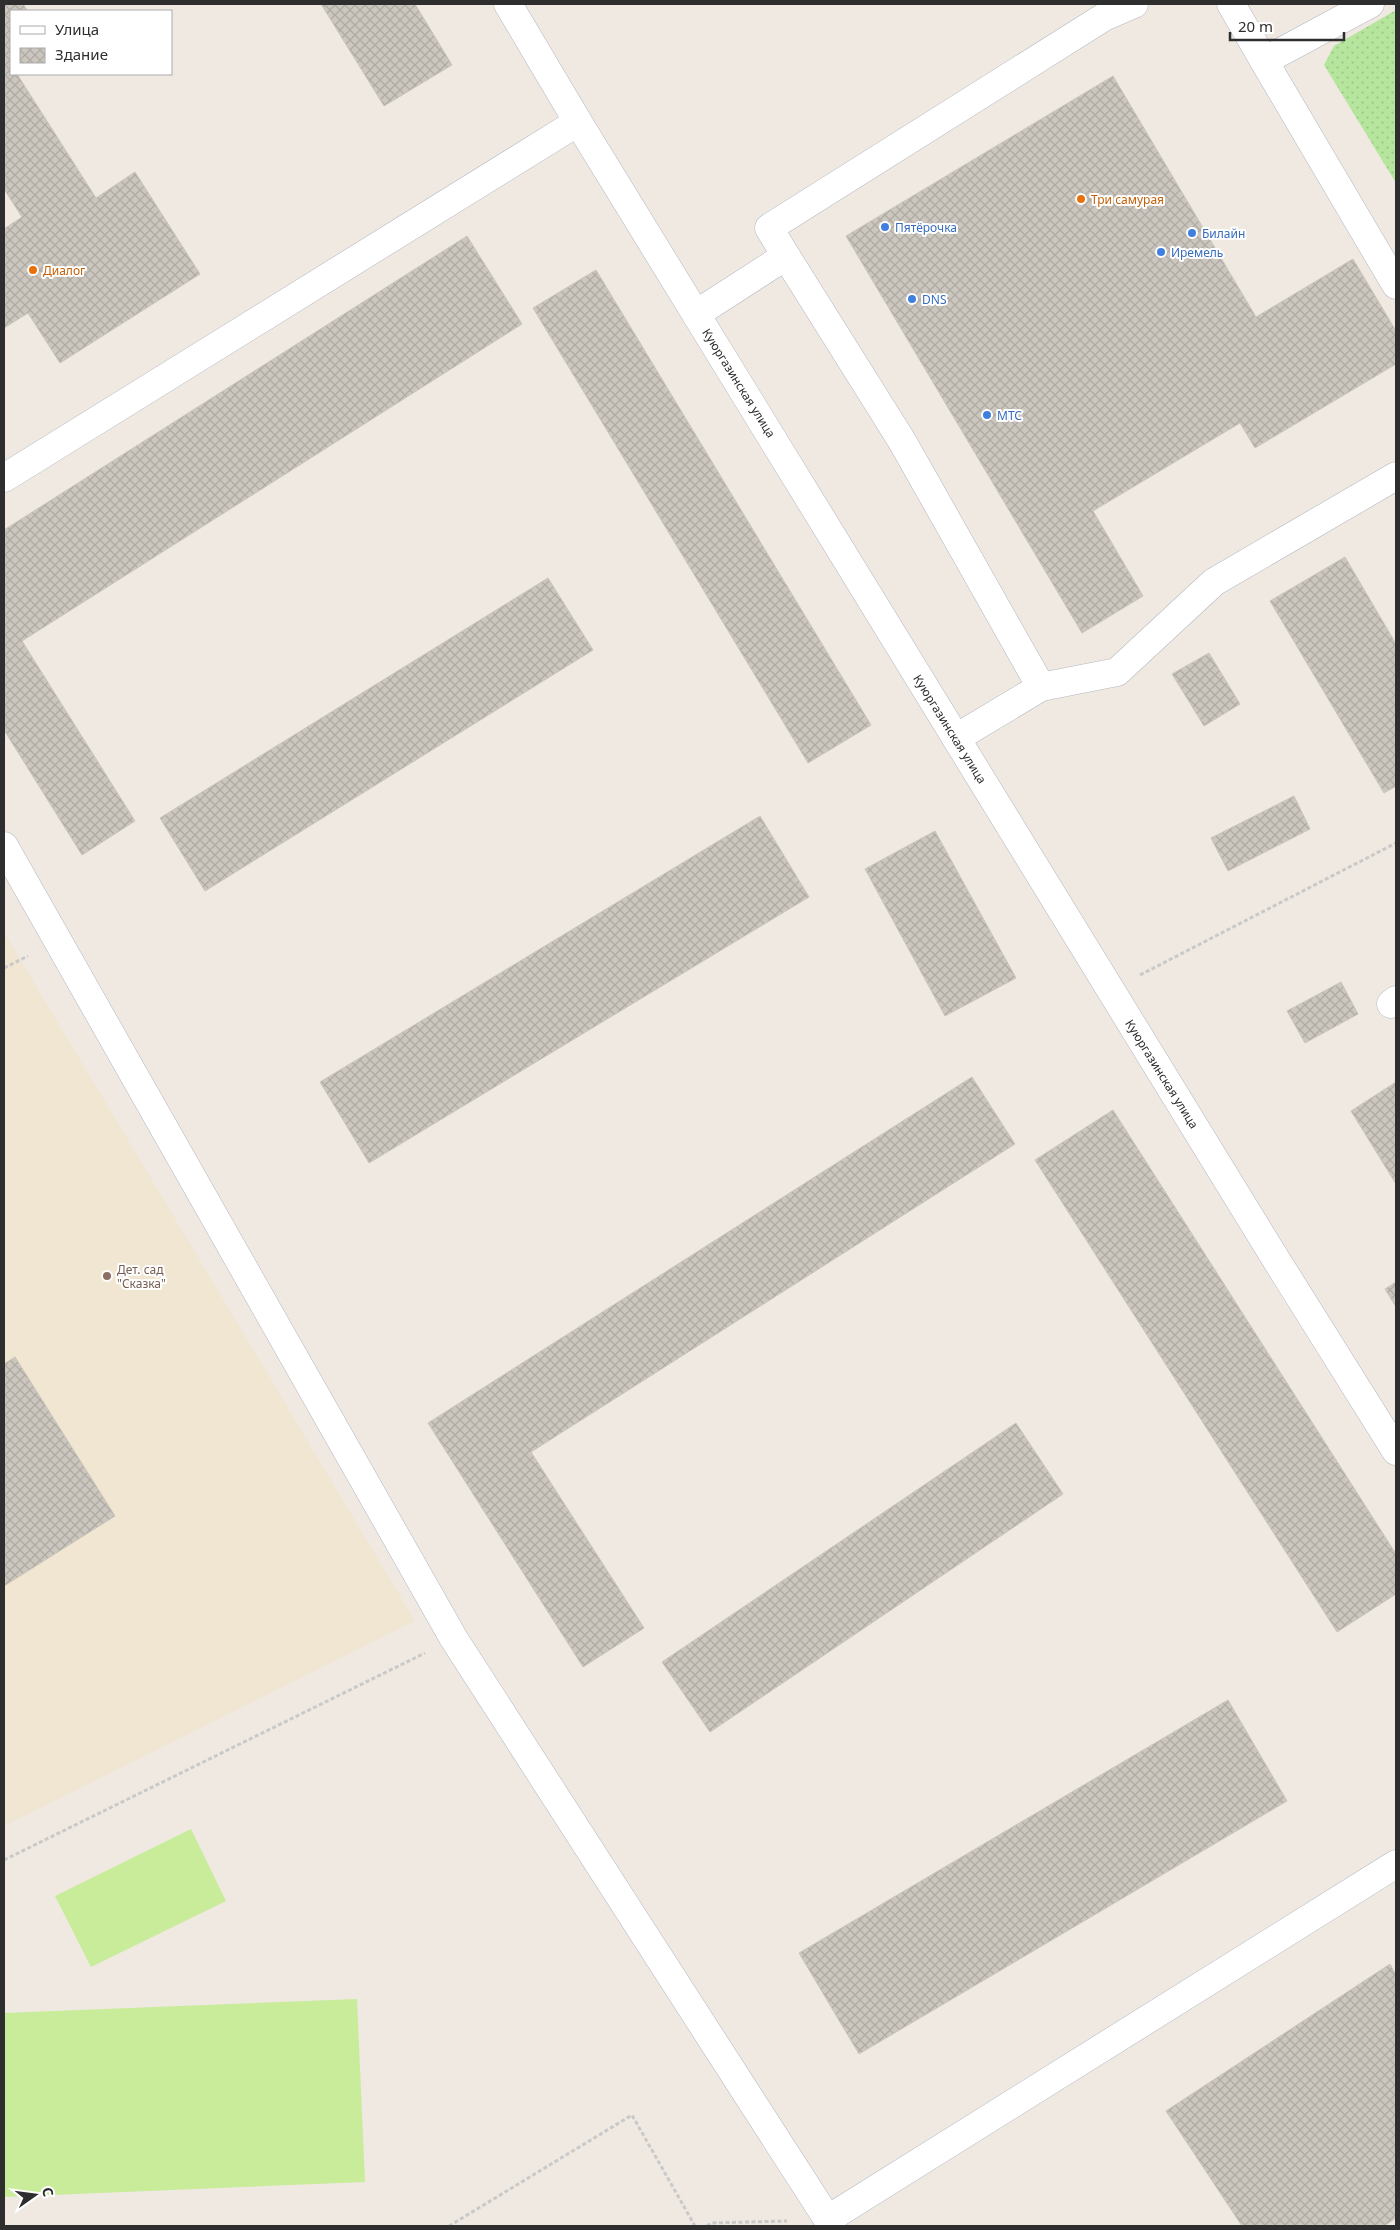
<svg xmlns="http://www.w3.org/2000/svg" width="1400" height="2230" font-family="'Noto Sans',sans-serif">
  <defs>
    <pattern id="grass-dots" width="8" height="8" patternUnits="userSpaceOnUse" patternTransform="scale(1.25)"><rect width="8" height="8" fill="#b6e59e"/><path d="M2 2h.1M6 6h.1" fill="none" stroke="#9dc588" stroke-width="1.8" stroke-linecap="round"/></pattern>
    <pattern id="building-cross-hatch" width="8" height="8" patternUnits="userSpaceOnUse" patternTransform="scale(1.25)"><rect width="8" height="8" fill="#cbc7bf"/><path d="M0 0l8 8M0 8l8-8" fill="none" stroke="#afaba4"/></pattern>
  </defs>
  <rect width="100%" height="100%" fill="#efe9e1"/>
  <!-- education -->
  <polygon fill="#f0e6d1" points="4,932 415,1621 4,1826"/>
  <!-- grass -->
  <polygon fill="url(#grass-dots)" points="1396,10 1396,183 1324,65 1334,46"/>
  <!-- pitch -->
  <g fill="#c9ec9a">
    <polygon points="191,1829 226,1901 91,1967 55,1896"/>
    <polygon points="357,1999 365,2182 4,2197 4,2013"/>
  </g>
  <!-- building -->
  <g fill="url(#building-cross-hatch)" stroke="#cbc5ba">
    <polygon points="4,4 23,4 28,11 11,11 11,74 17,74 96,198 135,172 200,274 60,363 28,313 4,328 4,229 22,217 4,189"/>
    <polygon points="321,4 415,4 452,65 384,106"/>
    <polygon points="1113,76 1256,317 1353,259 1396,331 1396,364 1255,448 1240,423 1093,511 1143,596 1082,633 846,236"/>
    <polygon points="467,236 522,324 22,641 135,821 82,855 4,730 4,530"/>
    <polygon points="596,270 871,725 808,763 533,308"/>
    <polygon points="1345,557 1396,644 1396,786 1384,793 1270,601"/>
    <polygon points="548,578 593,650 205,891 160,818"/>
    <polygon points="1209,653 1240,704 1204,726 1172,674"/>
    <polygon points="1294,796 1310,829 1228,871 1211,838"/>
    <polygon points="760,816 809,897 369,1163 320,1082"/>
    <polygon points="935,831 1016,978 945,1016 865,869"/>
    <polygon points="1341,982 1358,1014 1305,1043 1287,1011"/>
    <polygon points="972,1077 1015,1144 531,1452 644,1628 583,1667 428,1423"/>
    <polygon points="1396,1082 1396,1184 1351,1111"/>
    <polygon points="1113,1110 1396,1554 1396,1594 1337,1632 1035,1160"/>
    <polygon points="1396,1282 1396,1307 1385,1289"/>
    <polygon points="15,1357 115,1516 4,1586 4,1364"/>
    <polygon points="1016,1423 1063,1494 710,1732 662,1662"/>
    <polygon points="1228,1700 1287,1801 859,2054 799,1953"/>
    <polygon points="1390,1964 1396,1975 1396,2218 1384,2226 1242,2226 1166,2111"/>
  </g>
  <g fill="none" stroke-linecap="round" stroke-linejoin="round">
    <!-- minor casing -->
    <g stroke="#b4b7c1" stroke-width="29">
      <g id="minor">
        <polyline points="508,4 578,122 1272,1253 1396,1451"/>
        <polyline points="1231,4 1264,61 1370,4"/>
        <polyline points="1264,61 1396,285"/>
        <polyline points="786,256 902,441 1041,687"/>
        <polyline points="696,314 786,256 769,228 1104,17 1134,4"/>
        <polyline points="4,478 578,122"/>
        <polyline points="956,738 1041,687 1117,672 1214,582 1396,476"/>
        <polyline points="4,846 454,1639 832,2226"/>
        <polyline points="1391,1004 1396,1000"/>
        <polyline points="828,2219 1396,1864"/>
      </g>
    </g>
    <!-- path -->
    <g stroke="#c9c9c9" stroke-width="3" stroke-dasharray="4 2.5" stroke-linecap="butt">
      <polyline points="4,968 28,956"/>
      <polyline points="1140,975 1396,843"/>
      <polyline points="4,1860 425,1653"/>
      <polyline points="449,2226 632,2115 695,2226"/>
      <polyline points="707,2226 711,2223 787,2221"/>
    </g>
    <!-- minor -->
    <use href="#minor" stroke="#fff" stroke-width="28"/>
  </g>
  <!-- markers -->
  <g fill="#e8710a" stroke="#fff" stroke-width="2">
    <circle cx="1081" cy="199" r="5"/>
    <circle cx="33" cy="270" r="5"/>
  </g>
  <g fill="#3f7fe0" stroke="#fff" stroke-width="2">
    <circle cx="885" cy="227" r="5"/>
    <circle cx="1192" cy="233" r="5"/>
    <circle cx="1161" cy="252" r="5"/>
    <circle cx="912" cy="299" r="5"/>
    <circle cx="987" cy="415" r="5"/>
  </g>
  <circle fill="#8d6e63" stroke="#fff" stroke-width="2" cx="107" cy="1276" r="5"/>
  <g text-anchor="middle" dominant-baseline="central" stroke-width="4" stroke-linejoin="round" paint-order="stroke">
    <!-- food labels -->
    <g font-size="12" fill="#c56008" stroke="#fff" text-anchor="start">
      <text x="1091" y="199">Три самурая</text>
      <text x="43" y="270">Диалог</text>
    </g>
    <!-- shop labels -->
    <g font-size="12" fill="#366cbe" stroke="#fff" text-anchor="start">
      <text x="895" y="227">Пятёрочка</text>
      <text x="1202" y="233">Билайн</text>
      <text x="1171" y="252">Иремель</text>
      <text x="922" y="299">DNS</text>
      <text x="997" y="415">МТС</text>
    </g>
    <!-- street labels -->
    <g font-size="12" fill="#2e2e2e" stroke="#fff">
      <text transform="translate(739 383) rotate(58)">Куюргазинская улица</text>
      <text transform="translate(950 729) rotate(58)">Куюргазинская улица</text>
      <text transform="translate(1162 1074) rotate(58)">Куюргазинская улица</text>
    </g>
    <!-- education labels -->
    <g font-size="12" fill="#785e54" stroke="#fff" text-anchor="start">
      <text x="117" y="1269">Дет. сад<tspan x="117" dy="14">"Сказка"</tspan></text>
    </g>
  </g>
  <!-- border -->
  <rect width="1400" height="2230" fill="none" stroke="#2e2e2e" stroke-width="10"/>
  <!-- legend -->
  <rect x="10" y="10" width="162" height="65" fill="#ffffff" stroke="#ababab"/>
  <rect x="20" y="26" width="25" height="8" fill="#ffffff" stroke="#ababab"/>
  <text x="55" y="35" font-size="15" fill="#2e2e2e">Улица</text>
  <rect x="20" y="48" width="25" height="15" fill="url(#building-cross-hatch)" stroke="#ababab"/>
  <text x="55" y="60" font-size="15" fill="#2e2e2e">Здание</text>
  <!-- north arrow -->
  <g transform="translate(35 2195) rotate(76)" stroke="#ffffff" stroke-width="4" paint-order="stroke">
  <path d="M0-4L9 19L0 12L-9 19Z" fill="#2e2e2e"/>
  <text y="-8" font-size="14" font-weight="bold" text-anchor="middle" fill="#2e2e2e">С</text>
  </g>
  <!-- scale -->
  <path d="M1230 32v8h114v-8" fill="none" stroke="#2e2e2e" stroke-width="2.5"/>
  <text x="1238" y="32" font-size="15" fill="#2e2e2e" stroke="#ffffff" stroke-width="4" paint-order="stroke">20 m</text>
</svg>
